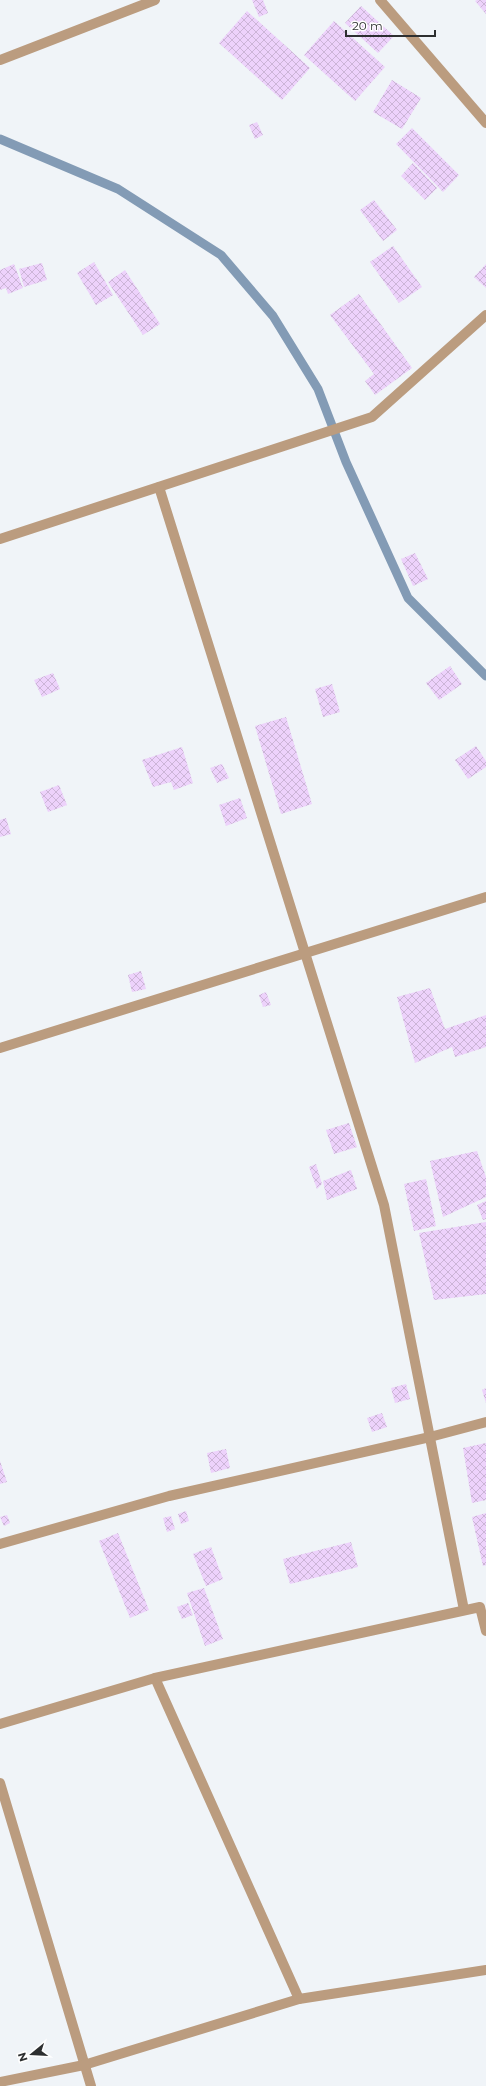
<svg xmlns="http://www.w3.org/2000/svg" width="486" height="2086" font-family="Montserrat,sans-serif">
  <defs>
    <pattern id="building-cross-hatch" width="8" height="8" patternUnits="userSpaceOnUse"><rect width="8" height="8" fill="#edd2fb"/><path d="M0 0l8 8M0 8l8-8" fill="none" stroke="#ccb5d7"/></pattern>
  </defs>
  <rect width="100%" height="100%" fill="#f0f4f8"/>
  <g fill="none" stroke-linecap="round" stroke-linejoin="round">
    <!-- stream -->
    <polyline stroke="#839bb5" stroke-width="9" points="0,139 118,189 221,255 273,316 318,389 346,462 408,598 486,676"/>
  </g>
  <!-- building -->
  <g fill="url(#building-cross-hatch)">
    <polygon points="252,0 263,0 268,13 259,17"/>
    <polygon points="477,0 486,0 486,14 475,1"/>
    <polygon points="361,6 394,36 378,53 345,23"/>
    <polygon points="247,11 310,68 282,100 219,43"/>
    <polygon points="334,21 385,67 355,101 304,55"/>
    <polygon points="392,80 421,98 402,129 373,112"/>
    <polygon points="257,122 263,135 255,139 249,125"/>
    <polygon points="412,128 459,175 443,192 396,144"/>
    <polygon points="413,163 437,188 425,200 401,176"/>
    <polygon points="374,200 397,230 383,241 360,210"/>
    <polygon points="393,246 422,287 399,303 370,262"/>
    <polygon points="94,262 113,295 96,305 77,273"/>
    <polygon points="42,263 47,280 24,287 19,269"/>
    <polygon points="14,264 23,288 8,294 6,288 0,290 0,270"/>
    <polygon points="486,264 486,288 474,277"/>
    <polygon points="125,270 160,324 143,335 108,282"/>
    <polygon points="359,294 412,368 375,395 365,381 374,374 330,315"/>
    <polygon points="415,553 428,579 413,586 401,559"/>
    <polygon points="450,666 462,684 439,700 426,683"/>
    <polygon points="53,673 60,689 42,697 34,680"/>
    <polygon points="332,684 340,712 323,717 315,689"/>
    <polygon points="286,717 312,804 281,814 255,726"/>
    <polygon points="476,746 486,761 486,767 468,779 455,760"/>
    <polygon points="182,747 193,783 174,790 171,782 153,787 142,760"/>
    <polygon points="222,764 229,778 217,783 210,768"/>
    <polygon points="59,785 67,805 48,812 40,792"/>
    <polygon points="240,798 247,818 226,826 219,805"/>
    <polygon points="6,818 11,834 0,837 0,820"/>
    <polygon points="141,971 146,989 132,992 128,975"/>
    <polygon points="430,988 445,1029 486,1015 486,1047 455,1057 452,1047 415,1063 397,997"/>
    <polygon points="266,992 271,1005 263,1007 259,995"/>
    <polygon points="349,1123 357,1147 334,1154 326,1130"/>
    <polygon points="477,1151 486,1177 486,1197 443,1217 430,1161"/>
    <polygon points="316,1164 322,1184 317,1189 309,1167"/>
    <polygon points="351,1170 357,1189 327,1200 323,1181"/>
    <polygon points="426,1179 436,1226 414,1231 404,1184"/>
    <polygon points="486,1201 486,1219 483,1220 477,1205"/>
    <polygon points="486,1222 486,1294 434,1300 419,1233"/>
    <polygon points="406,1384 410,1399 395,1403 391,1388"/>
    <polygon points="486,1388 486,1403 482,1390"/>
    <polygon points="382,1413 387,1427 372,1432 367,1418"/>
    <polygon points="486,1443 486,1500 472,1503 463,1448"/>
    <polygon points="226,1449 230,1468 211,1473 207,1453"/>
    <polygon points="0,1461 7,1482 0,1484"/>
    <polygon points="186,1511 189,1521 181,1524 178,1514"/>
    <polygon points="486,1513 486,1565 483,1566 472,1517"/>
    <polygon points="7,1515 10,1523 4,1526 0,1517"/>
    <polygon points="171,1516 175,1529 167,1532 163,1518"/>
    <polygon points="118,1533 149,1610 130,1618 99,1541"/>
    <polygon points="351,1542 358,1567 290,1584 283,1559"/>
    <polygon points="211,1547 223,1579 206,1586 193,1554"/>
    <polygon points="204,1588 223,1639 205,1646 187,1593"/>
    <polygon points="188,1603 193,1615 182,1619 177,1607"/>
  </g>
  <g fill="none" stroke-linecap="round" stroke-linejoin="round">
    <!-- minor -->
    <g stroke="#bb9c7f" stroke-width="10">
      <polyline points="380,0 486,123"/>
      <polyline points="0,60 155,0"/>
      <polyline points="159,487 384,1205 464,1610"/>
      <polyline points="0,539 372,417 486,315"/>
      <polyline points="0,1048 486,897"/>
      <polyline points="0,1544 169,1496 430,1437 486,1422"/>
      <polyline points="155,1678 299,1999"/>
      <polyline points="0,1724 155,1678 480,1607 486,1631"/>
      <polyline points="0,1783 91,2086"/>
      <polyline points="0,2082 84,2065 299,1999 486,1970"/>
    </g>
  </g>
  <!-- north arrow -->
  <g transform="translate(32 2054) rotate(252)" stroke="#ffffff" stroke-width="3" paint-order="stroke">
  <path d="M0-3L7 15L0 10L-7 15Z" fill="#2d2f30"/>
  <text y="-6" font-size="11" font-weight="bold" text-anchor="middle" fill="#2d2f30">N</text>
  </g>
  <!-- scale -->
  <path d="M346 30v6h89v-6" fill="none" stroke="#2d2f30" stroke-width="2"/>
  <text x="352" y="30" font-size="12" fill="#2d2f30" stroke="#ffffff" stroke-width="3" paint-order="stroke">20 m</text>
</svg>
